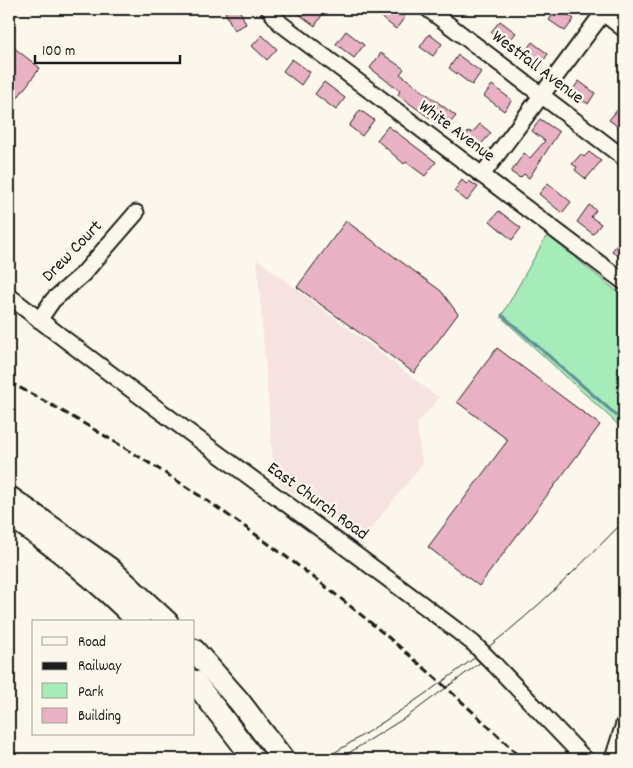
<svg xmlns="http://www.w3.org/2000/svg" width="633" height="768" font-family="Dekko,sans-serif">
  <rect width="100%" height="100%" fill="#fbf7ec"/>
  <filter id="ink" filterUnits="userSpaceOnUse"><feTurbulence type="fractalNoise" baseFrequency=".02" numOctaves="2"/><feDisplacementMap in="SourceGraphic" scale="10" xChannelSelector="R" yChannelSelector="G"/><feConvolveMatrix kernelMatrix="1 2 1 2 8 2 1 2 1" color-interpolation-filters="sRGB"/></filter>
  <g filter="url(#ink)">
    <!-- built -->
    <polygon fill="#f6e2e0" points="257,259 439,398 417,424 422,464 366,535 357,538 280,484 273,463"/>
    <!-- green -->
    <polygon fill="#a5ecb9" stroke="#60846a" points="547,235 624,297 624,430 501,317"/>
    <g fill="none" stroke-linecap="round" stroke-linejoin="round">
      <!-- stream -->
      <polyline stroke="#609098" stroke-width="3" points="502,315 624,422"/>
    </g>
    <!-- building -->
    <g fill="#e9b1c4" stroke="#1c1c1c">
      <polygon points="232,9 239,9 246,24 234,30 225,12"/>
      <polygon points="292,9 313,9 322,15 315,26"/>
      <polygon points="388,9 394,9 405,17 396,29 381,17"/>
      <polygon points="557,9 560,9 574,19 565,31 549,20"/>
      <polygon points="500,21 516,33 506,45 491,32"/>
      <polygon points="346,31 364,45 354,58 336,44"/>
      <polygon points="429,34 442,44 433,56 420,47"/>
      <polygon points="262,35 277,49 267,60 252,46"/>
      <polygon points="532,42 548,54 538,68 522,56"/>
      <polygon points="9,44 40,68 9,109"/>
      <polygon points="381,53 404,69 400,74 456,116 445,129 398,95 400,91 370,68"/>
      <polygon points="458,55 481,72 472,85 449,68"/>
      <polygon points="292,59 310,72 301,85 283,71"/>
      <polygon points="579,81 595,93 588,104 571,92"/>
      <polygon points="324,82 345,98 336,110 315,94"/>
      <polygon points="492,85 512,100 504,111 484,96"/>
      <polygon points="619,108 624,112 624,131 609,120"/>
      <polygon points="360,110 374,120 362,136 349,126"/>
      <polygon points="540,119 559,132 529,178 524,174 520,178 511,172 524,153 530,158 545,141 532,131"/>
      <polygon points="480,124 491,133 476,150 462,139 469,131 472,133"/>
      <polygon points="388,126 436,162 425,176 406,162 404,164 377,140"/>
      <polygon points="589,152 601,161 586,179 575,170 577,167 572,164 581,154 584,157"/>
      <polygon points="462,180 466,184 469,181 478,187 467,201 454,191"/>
      <polygon points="548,183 571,202 562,213 539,194"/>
      <polygon points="589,205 596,210 591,217 601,224 593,234 577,222"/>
      <polygon points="499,211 521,228 512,240 490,221"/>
      <polygon points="346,221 441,291 458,314 414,373 297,287"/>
      <polygon points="624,236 624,260 612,251"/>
      <polygon points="497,348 600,425 479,586 428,547 508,440 457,402"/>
    </g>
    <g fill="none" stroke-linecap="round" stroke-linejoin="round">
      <!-- minor casing -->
      <g stroke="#1c1c1c" stroke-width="19">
        <g id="minor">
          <polyline points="269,9 280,23 624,282"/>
          <polyline points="428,9 624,158"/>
          <polyline points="598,9 624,29"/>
          <polyline points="482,175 606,9"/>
          <path d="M9 296C161 416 320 525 473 643"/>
          <polyline points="39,320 53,300 83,274 136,213"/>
          <polyline points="495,665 585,759"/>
          <polyline points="613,759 624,724"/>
        </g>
      </g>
      <!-- highway casing -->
      <g stroke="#1c1c1c" stroke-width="25">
        <g id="highway">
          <polyline points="9,497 109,568 167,622"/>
          <path d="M9 515C56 546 99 582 139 622"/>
          <polyline points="194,650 239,701 283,759"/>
          <polyline points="194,681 254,759"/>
        </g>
      </g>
      <!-- minor -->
      <use href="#minor" stroke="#fbf7ec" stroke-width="15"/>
      <!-- highway -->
      <use href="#highway" stroke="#fbf7ec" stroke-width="21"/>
      <!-- tram -->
      <g stroke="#1c1c1c" stroke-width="1">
        <path d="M324 759C382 724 438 687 491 645 538 608 582 564 624 521"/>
        <polyline points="339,759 408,716 489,656"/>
      </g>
      <!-- rail -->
      <path stroke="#1c1c1c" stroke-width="3" stroke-dasharray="8 4" stroke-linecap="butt" d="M9 382C198 482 370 609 522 759"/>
      <!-- minor-bridge casing -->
      <g stroke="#1c1c1c" stroke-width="19" stroke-linecap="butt">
        <polyline id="minor-bridge" points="473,643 495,665"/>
      </g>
      <!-- minor-bridge -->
      <use href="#minor-bridge" stroke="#fbf7ec" stroke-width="15"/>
    </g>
  </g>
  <g text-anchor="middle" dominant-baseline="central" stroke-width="5" stroke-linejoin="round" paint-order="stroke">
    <!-- street labels -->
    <g font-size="18" fill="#1c1c1c" stroke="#fbf7ec">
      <text transform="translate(537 68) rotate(37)">Westfall Avenue</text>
      <text transform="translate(456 132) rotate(37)">White Avenue</text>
      <text transform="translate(73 252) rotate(-46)">Drew Court</text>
      <text transform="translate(317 502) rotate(36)">East Church Road</text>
    </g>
  </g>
  <!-- margin -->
  <rect width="633" height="768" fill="none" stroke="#fbf7ec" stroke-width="30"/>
  <rect x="15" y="15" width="603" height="738" fill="none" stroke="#1c1c1c" stroke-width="2" filter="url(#ink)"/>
  <!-- legend -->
  <rect x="32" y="620" width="162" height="115" fill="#fbf7ec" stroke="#a29f99"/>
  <rect x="42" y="637" width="25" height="8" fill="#fbf7ec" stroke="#a29f99"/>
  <text x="78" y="646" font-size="15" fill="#1c1c1c">Road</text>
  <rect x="42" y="662" width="25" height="8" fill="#1c1c1c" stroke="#a29f99"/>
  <text x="78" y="670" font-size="15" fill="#1c1c1c">Railway</text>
  <rect x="42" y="683" width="25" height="15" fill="#a5ecb9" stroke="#a29f99"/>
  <text x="78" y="696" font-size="15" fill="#1c1c1c">Park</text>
  <rect x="42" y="708" width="25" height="15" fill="#e9b1c4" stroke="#a29f99"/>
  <text x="78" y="720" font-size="15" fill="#1c1c1c">Building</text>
  <!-- scale -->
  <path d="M35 55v8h145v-8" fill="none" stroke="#1c1c1c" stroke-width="2.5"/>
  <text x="42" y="55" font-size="15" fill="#1c1c1c" stroke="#fbf7ec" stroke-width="4" paint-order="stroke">100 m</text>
</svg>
